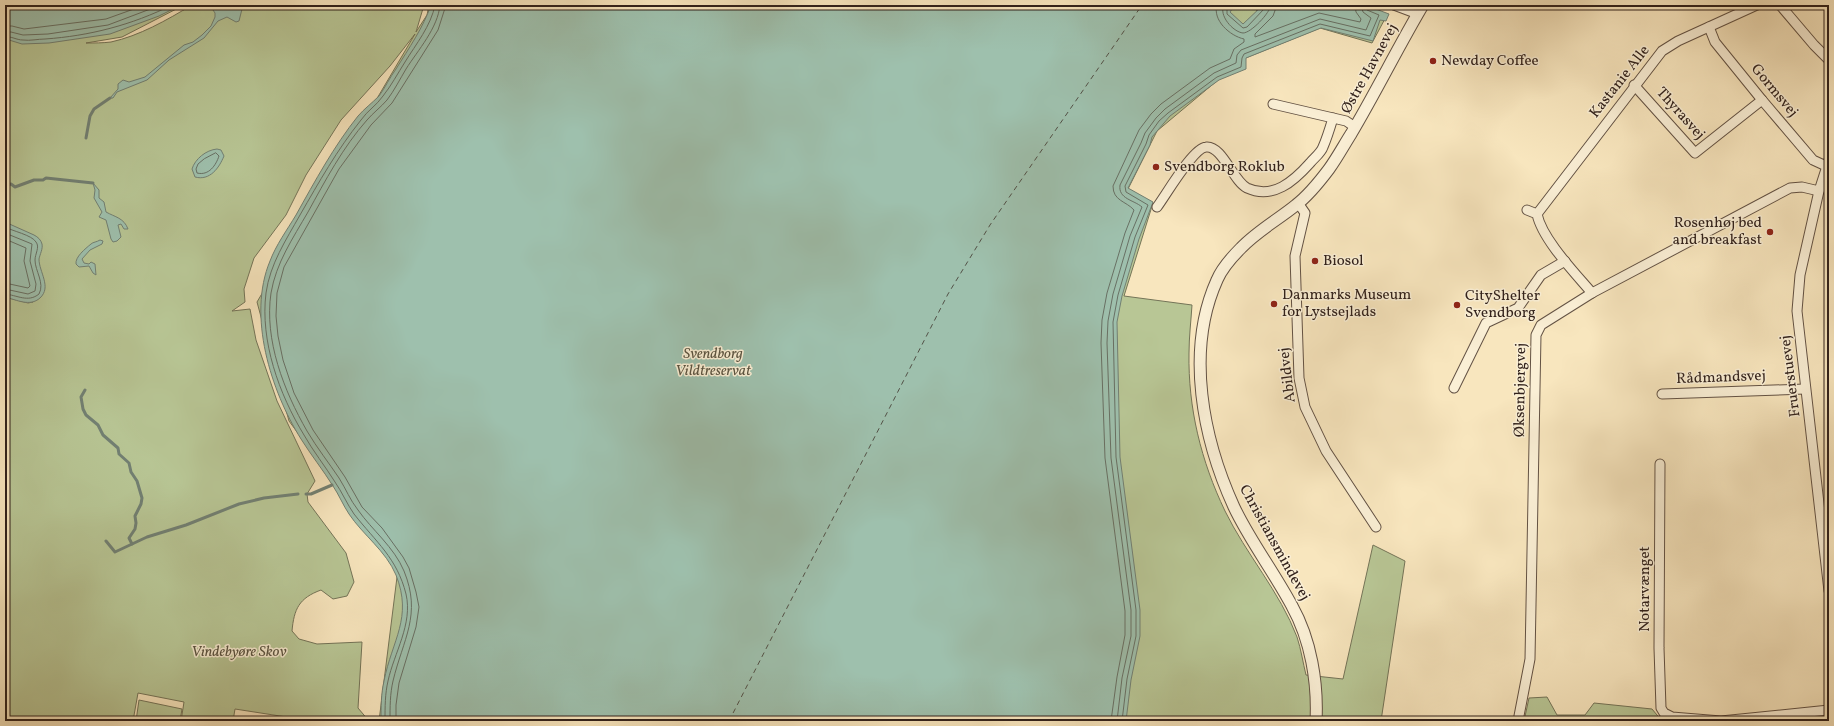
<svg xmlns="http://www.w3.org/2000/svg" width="1834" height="726" font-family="Vollkorn,serif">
  <rect width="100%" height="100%" fill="#f8e6be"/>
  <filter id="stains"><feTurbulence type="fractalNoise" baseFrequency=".005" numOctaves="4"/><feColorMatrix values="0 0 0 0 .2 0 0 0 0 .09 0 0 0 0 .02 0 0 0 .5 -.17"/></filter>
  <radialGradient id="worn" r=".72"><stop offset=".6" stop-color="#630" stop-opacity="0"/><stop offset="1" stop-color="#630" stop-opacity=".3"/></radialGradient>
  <!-- green -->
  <g fill="#b8c695" stroke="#747458">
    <path d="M5 5H184L122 37 86 43C94 43 103 43 111 42 139 36 167 20 192 5H424L416 32 427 15 429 5H1252L1257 11 1263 5H1360L1387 15 1372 43 1320 28 1243 59 1157 131 1128 189 1153 203 1124 296 1192 305C1191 321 1189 337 1189 353 1188 408 1201 461 1225 511 1246 554 1280 592 1297 637 1301 649 1303 663 1306 675L1343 679 1373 545 1405 561 1381 721H379L398 569 289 421 257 302 415 34 390 66 341 120 306 175 286 215 254 258 244 289 245 302 232 311 250 309 256 340 277 401 315 481 307 494 308 502 346 553 354 582 347 596 333 599 321 590C299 598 294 609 292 631L299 639 317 644 362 642 358 708 369 721H312L235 709 233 721H181L184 702 138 693 133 721H5V416L8 413 5 408V297L28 303 33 302 5 286Z"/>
    <polygon points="1547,697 1557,715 1585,715 1594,703 1652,709 1662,721 1524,721 1529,698"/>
    <polygon points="139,700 182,709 180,721 136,721"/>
  </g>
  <!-- water -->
  <g fill="#9ec0ad" stroke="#728073">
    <polygon points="5,5 181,5 159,16 110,34 49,43 22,44 9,40 5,41"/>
    <polygon points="224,5 243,5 239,21 236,22 227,17 218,21 204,38 169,60 147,80 117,92 113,98 110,98 118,89 118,84 123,80 129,82 145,77 184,45 193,42 202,35 211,26 215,17 215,13 211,7"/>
    <path d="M431 5H1235L1230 12 1243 24 1263 5H1365L1389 14 1386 21 1380 20 1373 41 1321 28 1246 58V69L1219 80 1170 116 1152 137 1150 145 1128 188 1153 202 1139 239 1122 296 1117 322 1120 457 1140 610V636L1131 680 1126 721H381C381 707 381 694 384 681 392 640 413 618 396 575 386 551 363 535 349 514 343 505 339 495 333 486 323 470 311 455 301 439 271 391 247 316 270 261 276 245 287 230 296 215 315 181 334 146 358 116 364 109 372 103 379 96 385 88 390 77 396 69 409 48 423 28 431 5Z"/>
    <path d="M217 149 221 150 224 156C219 168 210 181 195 177L192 169C195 159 206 150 217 149Z"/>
    <path d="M93 183 99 190V198L104 202 106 212C115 217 124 218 128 229H124L121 224 118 225 121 237 117 241 113 242 111 239 106 220 99 217 102 212 94 198 95 190Z"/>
    <path d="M5 222 34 235C38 237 41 240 42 244 43 249 40 254 39 259 39 272 52 287 40 298 30 307 17 300 5 297Z"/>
    <path d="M100 240 103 241 102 244 90 250 82 259 84 263 89 264 91 262 95 264 96 275 93 273 89 266 79 267 76 264C75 257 85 249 91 244 93 242 97 242 100 240Z"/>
  </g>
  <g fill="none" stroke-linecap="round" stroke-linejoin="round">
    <!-- shore -->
    <g stroke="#687064" stroke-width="1">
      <path d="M1224 5C1218 15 1233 32 1243 33 1251 33 1270 13 1271 5"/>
      <polyline points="1230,5 1227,10 1227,14 1243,28 1247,27 1264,9 1266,5"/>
      <polyline points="1277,5 1273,16 1255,34 1255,37 1319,13 1360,22 1361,19 1356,12 1355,5"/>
      <polyline points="5,26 12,26 24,29 106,19 145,5"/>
      <polyline points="5,32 11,32 23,35 48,34 108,25 161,5"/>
      <path d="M5 37C12 36 16 40 23 40 30 41 38 39 45 39 89 36 132 25 172 5"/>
      <path d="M216 153 219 156C216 165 209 176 197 173L196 169 198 164 204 159Z"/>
      <path d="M5 227C12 231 32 235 36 242 40 247 35 254 35 260 35 271 45 283 39 294 28 303 17 295 5 294"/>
      <polyline points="5,233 32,244 30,261 36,284 35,291 28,294 5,289"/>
      <polyline points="5,239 26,248 24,261 30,286 28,288 5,283"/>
      <path d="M385 721C385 707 385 694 388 681 394 653 413 624 406 594 397 558 376 542 354 514 347 504 342 492 335 482 325 466 313 451 304 435 279 394 260 341 266 293 270 264 286 240 300 215 319 182 337 150 361 120 367 111 377 105 383 96 391 86 398 73 405 62 416 44 431 26 435 5"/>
      <path d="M390 721C390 707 390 694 393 681 403 639 422 615 404 571 394 547 372 530 358 510 350 500 346 489 339 478 329 463 317 448 307 431 284 391 264 340 271 293 276 263 293 238 308 212 325 181 343 147 367 120 373 113 381 107 387 100 394 91 400 79 406 69 418 50 438 28 440 5"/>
      <polyline points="396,721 396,705 399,683 416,627 419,607 416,592 409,568 403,557 382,528 362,507 345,477 313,430 294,393 283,360 278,336 276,316 277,293 284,267 339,169 371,125 392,103 438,30 446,5"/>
      <path d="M1111 721 1117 677 1125 635V611L1105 458 1101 343 1102 320 1107 293 1125 233 1134 210C1126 201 1113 201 1113 186L1139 130 1151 114 1161 104 1210 68 1230 59 1234 49 1244 42V39C1230 36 1212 20 1217 5"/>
      <path d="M1117 721 1122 678 1131 636V610L1111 458 1107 343 1108 321 1113 294 1130 236 1142 207C1134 200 1118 199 1120 185L1141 143 1145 133 1156 118 1165 109 1214 73 1236 63 1237 55 1241 50 1320 19 1366 30 1371 18 1363 12 1361 5"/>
      <polyline points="1122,721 1127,679 1136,636 1136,610 1116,457 1113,322 1118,295 1135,237 1148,205 1126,192 1125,186 1146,144 1149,135 1159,121 1168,113 1217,77 1241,67 1242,58 1244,54 1320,24 1370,36 1379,15 1367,10 1366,5"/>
    </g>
    <!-- stream -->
    <g stroke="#728073" stroke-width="3">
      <polyline points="86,138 90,116 94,109 110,98"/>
      <polyline points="5,185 11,184 15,187 34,180 43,180 46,178 93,183"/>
      <polyline points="85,390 81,397 83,409 86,415 98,425 103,435 118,448 119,454 129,463 131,472 137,481 142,498 141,504 135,516 136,523 135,529 129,538 132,544"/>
      <polyline points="306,494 311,494 332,485"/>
      <polyline points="106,541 115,552 147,537 186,525 239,504 264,498 298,494"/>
    </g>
    <!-- ferry -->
    <polyline stroke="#525147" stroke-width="1" stroke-dasharray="5 4" stroke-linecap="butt" points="729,721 948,294 990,225 1142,5"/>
    <!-- minor casing -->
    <g stroke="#635244" stroke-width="11">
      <g id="minor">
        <polyline points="1394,5 1418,14"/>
        <polyline points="1780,5 1814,45 1829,60"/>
        <polyline points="1709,27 1715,42 1762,100 1813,160 1826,166"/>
        <polyline points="1634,85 1695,153 1762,100"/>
        <polyline points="1273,104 1346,121 1355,127"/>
        <polyline points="1829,160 1819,191 1800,275 1797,311 1829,591"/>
        <polyline points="1298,203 1305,213 1295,256 1299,378 1305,407 1326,451 1376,527"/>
        <path d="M1157 207C1166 195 1193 148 1206 147 1222 145 1233 181 1247 188 1273 200 1294 181 1310 163 1314 158 1321 153 1323 147 1327 138 1330 128 1333 118"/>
        <path d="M1527 210 1537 214C1542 239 1575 273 1592 293"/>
        <polyline points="1537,214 1662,51 1678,41 1757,5"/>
        <polyline points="1454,388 1486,323 1518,308 1541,275 1565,261"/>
        <polyline points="1662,394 1805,389"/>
        <polyline points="1660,464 1659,648 1661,708 1664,713 1672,717 1721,721 1829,710"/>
        <polyline points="1518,721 1530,659 1536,335 1541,325 1592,293 1790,188 1802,187 1819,191"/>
      </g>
    </g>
    <!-- tertiary casing -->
    <g stroke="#635244" stroke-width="13">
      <path id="tertiary" d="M1316 721C1318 683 1311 640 1292 606 1274 572 1250 541 1234 507 1203 439 1185 351 1217 280 1222 268 1232 257 1241 248 1257 231 1279 219 1296 205 1309 195 1320 181 1329 169 1337 158 1344 145 1351 134 1376 92 1398 47 1423 5"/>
    </g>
    <!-- minor -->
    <use href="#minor" stroke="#faefd5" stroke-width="9"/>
    <!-- tertiary -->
    <use href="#tertiary" stroke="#faefd5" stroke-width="11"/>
  </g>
  <!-- markers -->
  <g fill="#8f2418" stroke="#faefd5" stroke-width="1.5">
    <circle cx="1433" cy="61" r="4"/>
    <circle cx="1156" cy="167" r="4"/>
    <circle cx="1770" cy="232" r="4"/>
    <circle cx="1315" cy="261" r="4"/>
    <circle cx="1274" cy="304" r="4"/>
    <circle cx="1457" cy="305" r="4"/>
  </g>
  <g text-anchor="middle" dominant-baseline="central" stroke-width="3" stroke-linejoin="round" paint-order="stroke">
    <!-- poi labels -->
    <g font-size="15" fill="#31211b" stroke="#faefd5" text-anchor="start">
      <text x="1441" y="61">Newday Coffee</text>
      <text x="1164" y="167">Svendborg Roklub</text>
      <text x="1762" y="223" text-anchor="end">Rosenhøj bed<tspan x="1762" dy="17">and breakfast</tspan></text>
      <text x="1323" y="261">Biosol</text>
      <text x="1282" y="295">Danmarks Museum<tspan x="1282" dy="17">for Lystsejlads</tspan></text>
      <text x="1465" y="296">CityShelter<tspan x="1465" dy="17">Svendborg</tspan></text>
    </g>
    <!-- street labels -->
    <g font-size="15" fill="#31211b" stroke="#faefd5">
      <text transform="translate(1370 69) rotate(-61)">Østre Havnevej</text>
      <text transform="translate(1620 82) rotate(-52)">Kastanie Alle</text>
      <text transform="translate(1774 91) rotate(50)">Gormsvej</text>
      <text transform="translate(1680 114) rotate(48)">Thyrasvej</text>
      <text transform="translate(1288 375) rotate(-97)">Abildvej</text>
      <text transform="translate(1791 376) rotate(-97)">Fruerstuevej</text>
      <text transform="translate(1721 378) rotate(-2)">Rådmandsvej</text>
      <text transform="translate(1521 390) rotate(-89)">Øksenbjergvej</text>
      <text transform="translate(1274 543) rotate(61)">Christiansmindevej</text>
      <text transform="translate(1645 589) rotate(-90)">Notarvænget</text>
    </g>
    <!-- park labels -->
    <g font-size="15" font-style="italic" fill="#5a5340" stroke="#faefd5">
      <text x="713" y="354">Svendborg<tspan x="713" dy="17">Vildtreservat</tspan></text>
      <text x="239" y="652">Vindebyøre Skov</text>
    </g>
  </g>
  <!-- margin -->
  <rect width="1834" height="726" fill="none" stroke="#f8e6be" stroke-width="20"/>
  <rect x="6" y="6" width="1822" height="714" fill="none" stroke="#31211b" stroke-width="2"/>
  <rect x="10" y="10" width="1814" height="706" fill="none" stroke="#31211b"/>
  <rect width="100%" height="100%" filter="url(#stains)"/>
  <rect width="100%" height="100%" fill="url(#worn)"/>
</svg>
